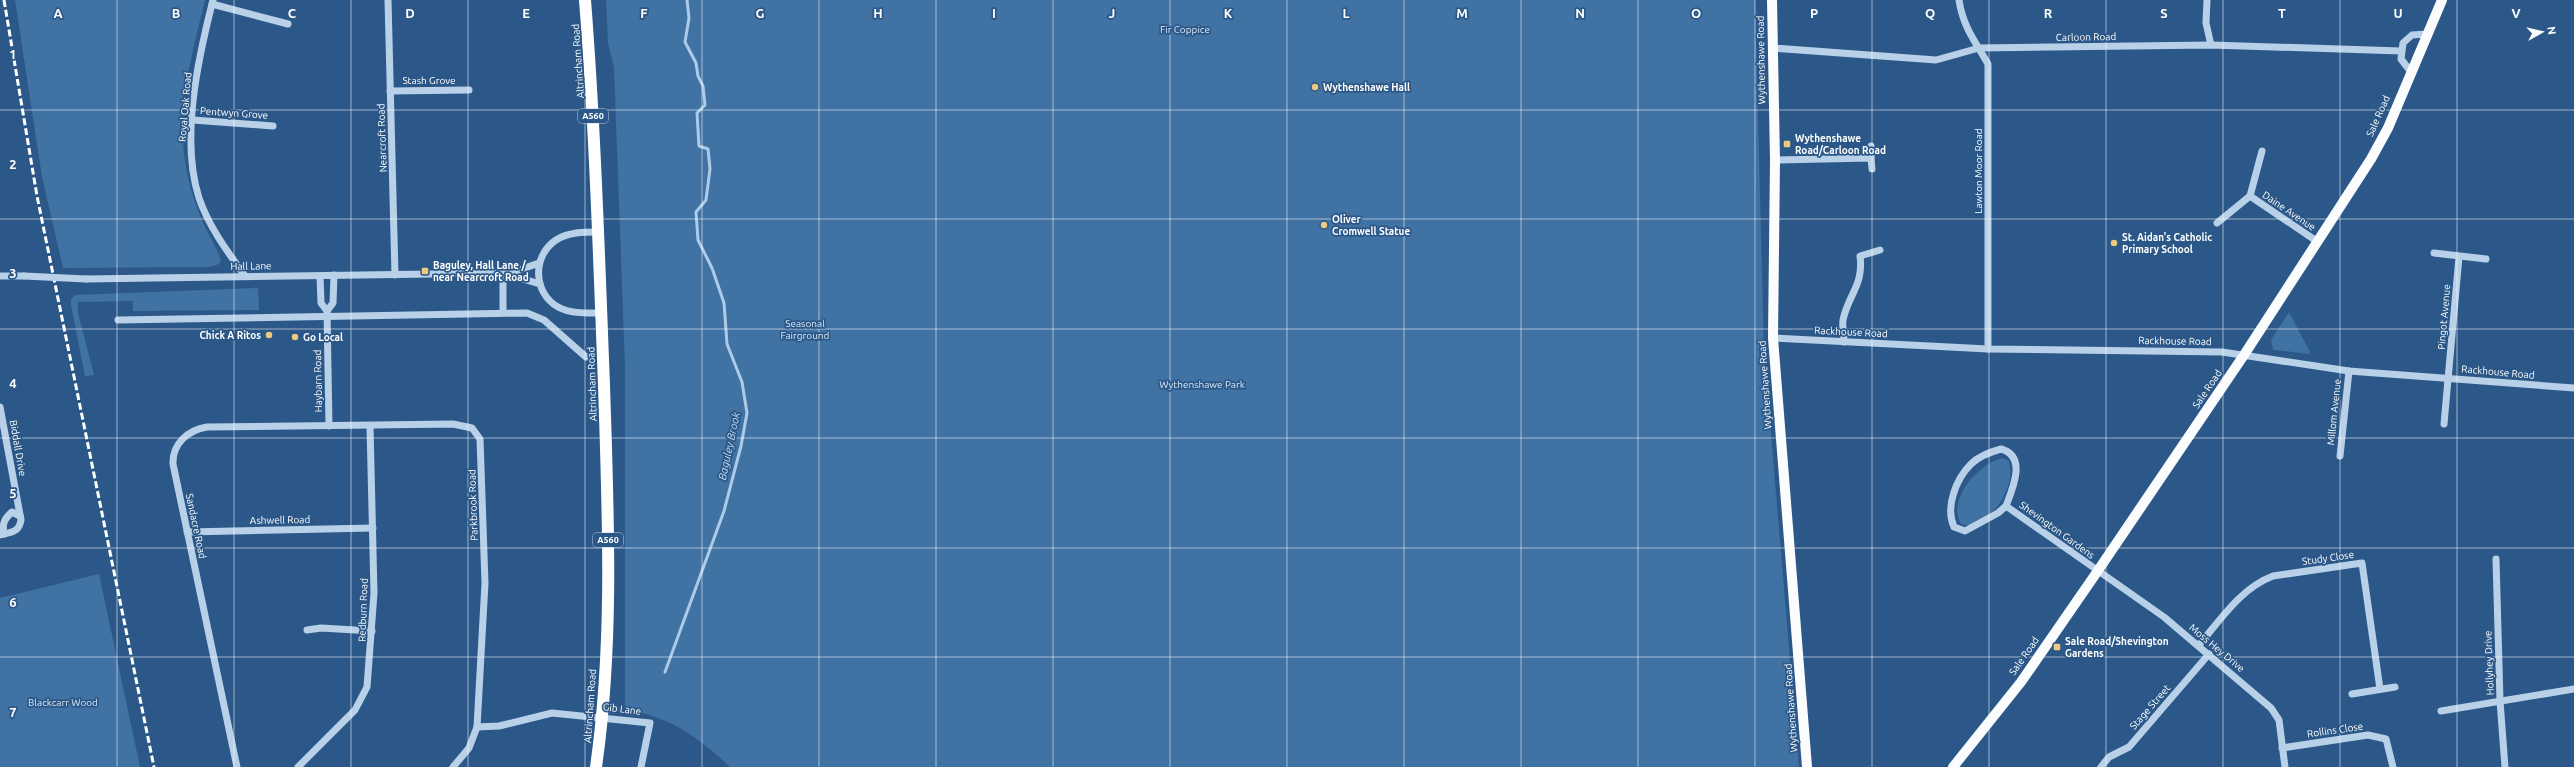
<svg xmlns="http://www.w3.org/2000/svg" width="2574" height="767" font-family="Ubuntu,sans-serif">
  <rect width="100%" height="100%" fill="#2b5888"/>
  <!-- green -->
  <g fill="#4072a4">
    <path d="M15 0H205C187 75 169 135 198 210 204 228 215 243 221 260L219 264 210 267 63 268 42 177Z"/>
    <path d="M606 0H1755L1764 351 1799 767H730C709 747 683 726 655 717 646 713 635 712 625 710V366L614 67 608 43Z"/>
    <polygon points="258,288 259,310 133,311 133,301 78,302 78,313 94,375 85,376 71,305 71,299 75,295"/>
    <polygon points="2289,312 2311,354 2273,350 2271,340"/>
    <path d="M2002 458 2008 460C2020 484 1987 533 1961 524 1946 499 1979 464 2002 458Z"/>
    <polygon points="99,574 140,767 0,767 0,598"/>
  </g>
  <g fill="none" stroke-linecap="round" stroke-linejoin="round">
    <!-- stream -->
    <polyline stroke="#adcbe8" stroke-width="3" points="665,672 724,511 741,446 747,413 742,382 727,344 724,303 712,268 698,240 696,212 706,200 710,169 708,149 699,146 697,113 705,105 703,86 698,76 696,63 685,42 689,18 687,0"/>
    <!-- minor -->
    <g stroke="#b8d0e8" stroke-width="7">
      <path d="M213 0C198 59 180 139 199 198 209 227 227 251 245 276"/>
      <polyline points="388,0 395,275"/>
      <path d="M1959 0C1963 27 1975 41 1988 64V349"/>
      <polyline points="2207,0 2206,23 2211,45"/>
      <polyline points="212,4 288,24"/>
      <polyline points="1773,48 1936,60 1979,48 2211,45 2401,51"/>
      <polyline points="2411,72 2401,59 2403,43 2412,35 2427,34"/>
      <polyline points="390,91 469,90"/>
      <polyline points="193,120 273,126"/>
      <polyline points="2262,151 2250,196 2318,242"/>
      <polyline points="1871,158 1871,146"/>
      <polyline points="1775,160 1871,158 1872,169"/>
      <polyline points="2217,223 2250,196"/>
      <path d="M598 232C584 232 568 232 556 240 532 256 533 293 558 307 571 314 587 313 601 313"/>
      <polyline points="2434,253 2486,259"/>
      <polyline points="503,273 503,312"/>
      <polyline points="508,274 539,263"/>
      <polyline points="0,276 24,276"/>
      <polyline points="320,276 321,303 327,311"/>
      <polyline points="86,279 503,273 540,284"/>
      <polyline points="118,320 527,313 544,320 586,357"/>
      <polyline points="1773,338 1988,349 2222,352 2349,371 2574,388"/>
      <path d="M1844 342C1844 335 1842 327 1843 320 1848 295 1864 285 1860 256L1880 250"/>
      <path d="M0 407 21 520C19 533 10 532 0 535"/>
      <polyline points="2444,424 2459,257"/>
      <polyline points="329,426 327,311 333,303 334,275"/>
      <polyline points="2340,456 2349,371"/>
      <path d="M2006 506 1998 513 1965 531 1954 527C1945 507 1956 479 1971 464 1979 456 1990 452 2001 449 2027 456 2013 488 2006 506L2164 617 2271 708 2279 720 2285 767"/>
      <polyline points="187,532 373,528"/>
      <path d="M4 534C2 524 4 519 12 512L20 516"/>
      <polyline points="2496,559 2500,701 2505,767"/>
      <polyline points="307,630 321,628 372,631"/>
      <path d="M2199 645C2221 619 2241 588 2273 576L2362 563 2380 689"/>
      <polyline points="2352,694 2395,687"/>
      <polyline points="2441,711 2574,689"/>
      <polyline points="477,727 499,726 552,713 650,723 641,767"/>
      <polyline points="2282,748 2368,735 2386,739 2393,767"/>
      <path d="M237 767 173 464C172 444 188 430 207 427L453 424 472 428 480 439 485 583 477 727 469 748 453 767"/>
      <polyline points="298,767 355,710 367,687 374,593 370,426"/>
      <polyline points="2101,767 2109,757 2129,747 2209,654"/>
    </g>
    <!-- major -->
    <g stroke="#fafcfe" stroke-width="10">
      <polyline points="1772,0 1775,160 1773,338 1807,767"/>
      <polyline points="1953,767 2021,682 2097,572 2244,355 2371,159 2388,128 2442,0"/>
    </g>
    <!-- highway -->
    <path stroke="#fff" stroke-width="12" d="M585 0C595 128 599 257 604 385 608 512 614 641 596 767"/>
    <!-- rail -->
    <polyline stroke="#fff" stroke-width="3" stroke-dasharray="7 3" stroke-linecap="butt" points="4,0 37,196 154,767"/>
    <!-- minor-bridge -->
    <polyline stroke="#b8d0e8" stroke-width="7" points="24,276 86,279"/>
  </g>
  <!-- grid -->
  <path fill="none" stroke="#fff" stroke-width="1" stroke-opacity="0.55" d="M117 0V767M234 0V767M351 0V767M468 0V767M585 0V767M702 0V767M819 0V767M936 0V767M1053 0V767M1170 0V767M1287 0V767M1404 0V767M1521 0V767M1638 0V767M1755 0V767M1872 0V767M1989 0V767M2106 0V767M2223 0V767M2340 0V767M2457 0V767M0 110H2574M0 219H2574M0 329H2574M0 438H2574M0 548H2574M0 657H2574"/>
  <!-- markers -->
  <g fill="#eec980" stroke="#2b5888" stroke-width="1.5">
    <circle cx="1315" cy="87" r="4"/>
    <rect x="1783" y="140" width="8" height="8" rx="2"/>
    <circle cx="1324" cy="225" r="4"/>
    <circle cx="2114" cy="243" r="4"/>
    <rect x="421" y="267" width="8" height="8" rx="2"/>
    <circle cx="269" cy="335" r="4"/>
    <circle cx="295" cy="337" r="4"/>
    <rect x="2053" y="643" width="8" height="8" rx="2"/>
  </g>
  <g text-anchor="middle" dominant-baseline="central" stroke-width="3.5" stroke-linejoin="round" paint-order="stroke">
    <!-- shield labels -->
    <g fill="#2b5888" stroke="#bfcddb" stroke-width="1">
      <rect x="578" y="109" width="30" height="14" rx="3"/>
      <rect x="593" y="533" width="30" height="14" rx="3"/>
    </g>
    <g font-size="9" font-weight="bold" fill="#fff">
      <text x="593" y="116">A560</text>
      <text x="608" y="540">A560</text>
    </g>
    <!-- park labels -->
    <g font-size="10" fill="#dbe9f7" stroke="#2b5888">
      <text x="1185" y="29">Fir Coppice</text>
      <text x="805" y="323">Seasonal<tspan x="805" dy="12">Fairground</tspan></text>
      <text x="1202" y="384">Wythenshawe Park</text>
      <text x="63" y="702">Blackcarr Wood</text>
    </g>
    <!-- street labels -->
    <g font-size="10" fill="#fff" stroke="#2b5888">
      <text transform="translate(2086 37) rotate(-1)">Carloon Road</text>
      <text transform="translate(1761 60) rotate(-91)">Wythenshawe Road</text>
      <text transform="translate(578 61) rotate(-94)">Altrincham Road</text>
      <text x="429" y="80">Stash Grove</text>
      <text transform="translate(185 107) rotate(-85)">Royal Oak Road</text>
      <text transform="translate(234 113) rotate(4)">Pentwyn Grove</text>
      <text transform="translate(2378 116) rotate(-66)">Sale Road</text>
      <text transform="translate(382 138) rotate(-92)">Nearcroft Road</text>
      <text transform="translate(1978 171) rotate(-90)">Lawton Moor Road</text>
      <text transform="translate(2289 211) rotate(34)">Daine Avenue</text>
      <text transform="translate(251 266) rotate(-1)">Hall Lane</text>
      <text transform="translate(2444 317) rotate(-85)">Pingot Avenue</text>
      <text transform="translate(1851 332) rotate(3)">Rackhouse Road</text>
      <text transform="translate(2175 341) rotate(1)">Rackhouse Road</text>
      <text transform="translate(2498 372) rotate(5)">Rackhouse Road</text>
      <text transform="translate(318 381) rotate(-91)">Haybarn Road</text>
      <text transform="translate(592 384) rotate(-92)">Altrincham Road</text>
      <text transform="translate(1765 385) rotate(-94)">Wythenshawe Road</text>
      <text transform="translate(2207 389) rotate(-56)">Sale Road</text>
      <text transform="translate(2334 412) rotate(-84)">Millom Avenue</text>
      <text transform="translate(18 448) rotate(80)">Biddall Drive</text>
      <text transform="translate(473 505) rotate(-92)">Parkbrook Road</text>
      <text transform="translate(280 520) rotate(-1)">Ashwell Road</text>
      <text transform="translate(196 526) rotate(78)">Sandacre Road</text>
      <text transform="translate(2057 530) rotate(36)">Shevington Gardens</text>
      <text transform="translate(2328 558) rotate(-8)">Study Close</text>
      <text transform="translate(363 610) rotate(-88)">Redburn Road</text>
      <text transform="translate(2217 648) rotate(40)">Moss Hey Drive</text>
      <text transform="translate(2024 656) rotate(-55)">Sale Road</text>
      <text transform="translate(2489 663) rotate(-92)">Hollyhey Drive</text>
      <text transform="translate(590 706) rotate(-86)">Altrincham Road</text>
      <text transform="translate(2150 707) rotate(-49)">Stage Street</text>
      <text transform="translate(1791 708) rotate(-94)">Wythenshawe Road</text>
      <text transform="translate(622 709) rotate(7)">Gib Lane</text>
      <text transform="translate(2335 730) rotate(-8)">Rollins Close</text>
    </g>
    <!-- poi labels -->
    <g font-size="10" font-weight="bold" fill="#fff" stroke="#2b5888" text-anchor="start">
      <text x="1323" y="87">Wythenshawe Hall</text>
      <text x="1795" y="138">Wythenshawe<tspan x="1795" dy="12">Road/Carloon Road</tspan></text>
      <text x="1332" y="219">Oliver<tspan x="1332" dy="12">Cromwell Statue</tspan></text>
      <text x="2122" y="237">St. Aidan's Catholic<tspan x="2122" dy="12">Primary School</tspan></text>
      <text x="433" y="265">Baguley, Hall Lane /<tspan x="433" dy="12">near Nearcroft Road</tspan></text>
      <text x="261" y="335" text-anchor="end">Chick A Ritos</text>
      <text x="303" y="337">Go Local</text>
      <text x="2065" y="641">Sale Road/Shevington<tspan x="2065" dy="12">Gardens</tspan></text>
    </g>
    <!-- water labels -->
    <g font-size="11" font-style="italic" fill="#c4d9ef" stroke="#2b5888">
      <text transform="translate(729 446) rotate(-78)">Baguley Brook</text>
    </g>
  </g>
  <g font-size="13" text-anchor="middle" font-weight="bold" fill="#fff" stroke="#2b5888" stroke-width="3.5" stroke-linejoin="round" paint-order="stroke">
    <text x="58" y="18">A</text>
    <text x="176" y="18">B</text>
    <text x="292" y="18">C</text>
    <text x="410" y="18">D</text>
    <text x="526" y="18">E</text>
    <text x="644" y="18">F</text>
    <text x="760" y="18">G</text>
    <text x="878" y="18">H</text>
    <text x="994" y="18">I</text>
    <text x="1112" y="18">J</text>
    <text x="1228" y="18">K</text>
    <text x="1346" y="18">L</text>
    <text x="1462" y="18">M</text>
    <text x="1580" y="18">N</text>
    <text x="1696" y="18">O</text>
    <text x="1814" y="18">P</text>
    <text x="1930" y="18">Q</text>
    <text x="2048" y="18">R</text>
    <text x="2164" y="18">S</text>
    <text x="2282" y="18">T</text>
    <text x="2398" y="18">U</text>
    <text x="2516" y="18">V</text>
    <text x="13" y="59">1</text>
    <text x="13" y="169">2</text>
    <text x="13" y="278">3</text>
    <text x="13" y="388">4</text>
    <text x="13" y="498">5</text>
    <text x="13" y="607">6</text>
    <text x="13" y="717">7</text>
  </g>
  <!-- north arrow -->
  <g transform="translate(2542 32) rotate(82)" stroke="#2b5888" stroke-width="3" paint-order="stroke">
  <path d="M0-3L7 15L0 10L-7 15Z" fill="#ffffff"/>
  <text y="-6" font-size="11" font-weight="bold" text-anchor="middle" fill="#ffffff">N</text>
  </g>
</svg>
